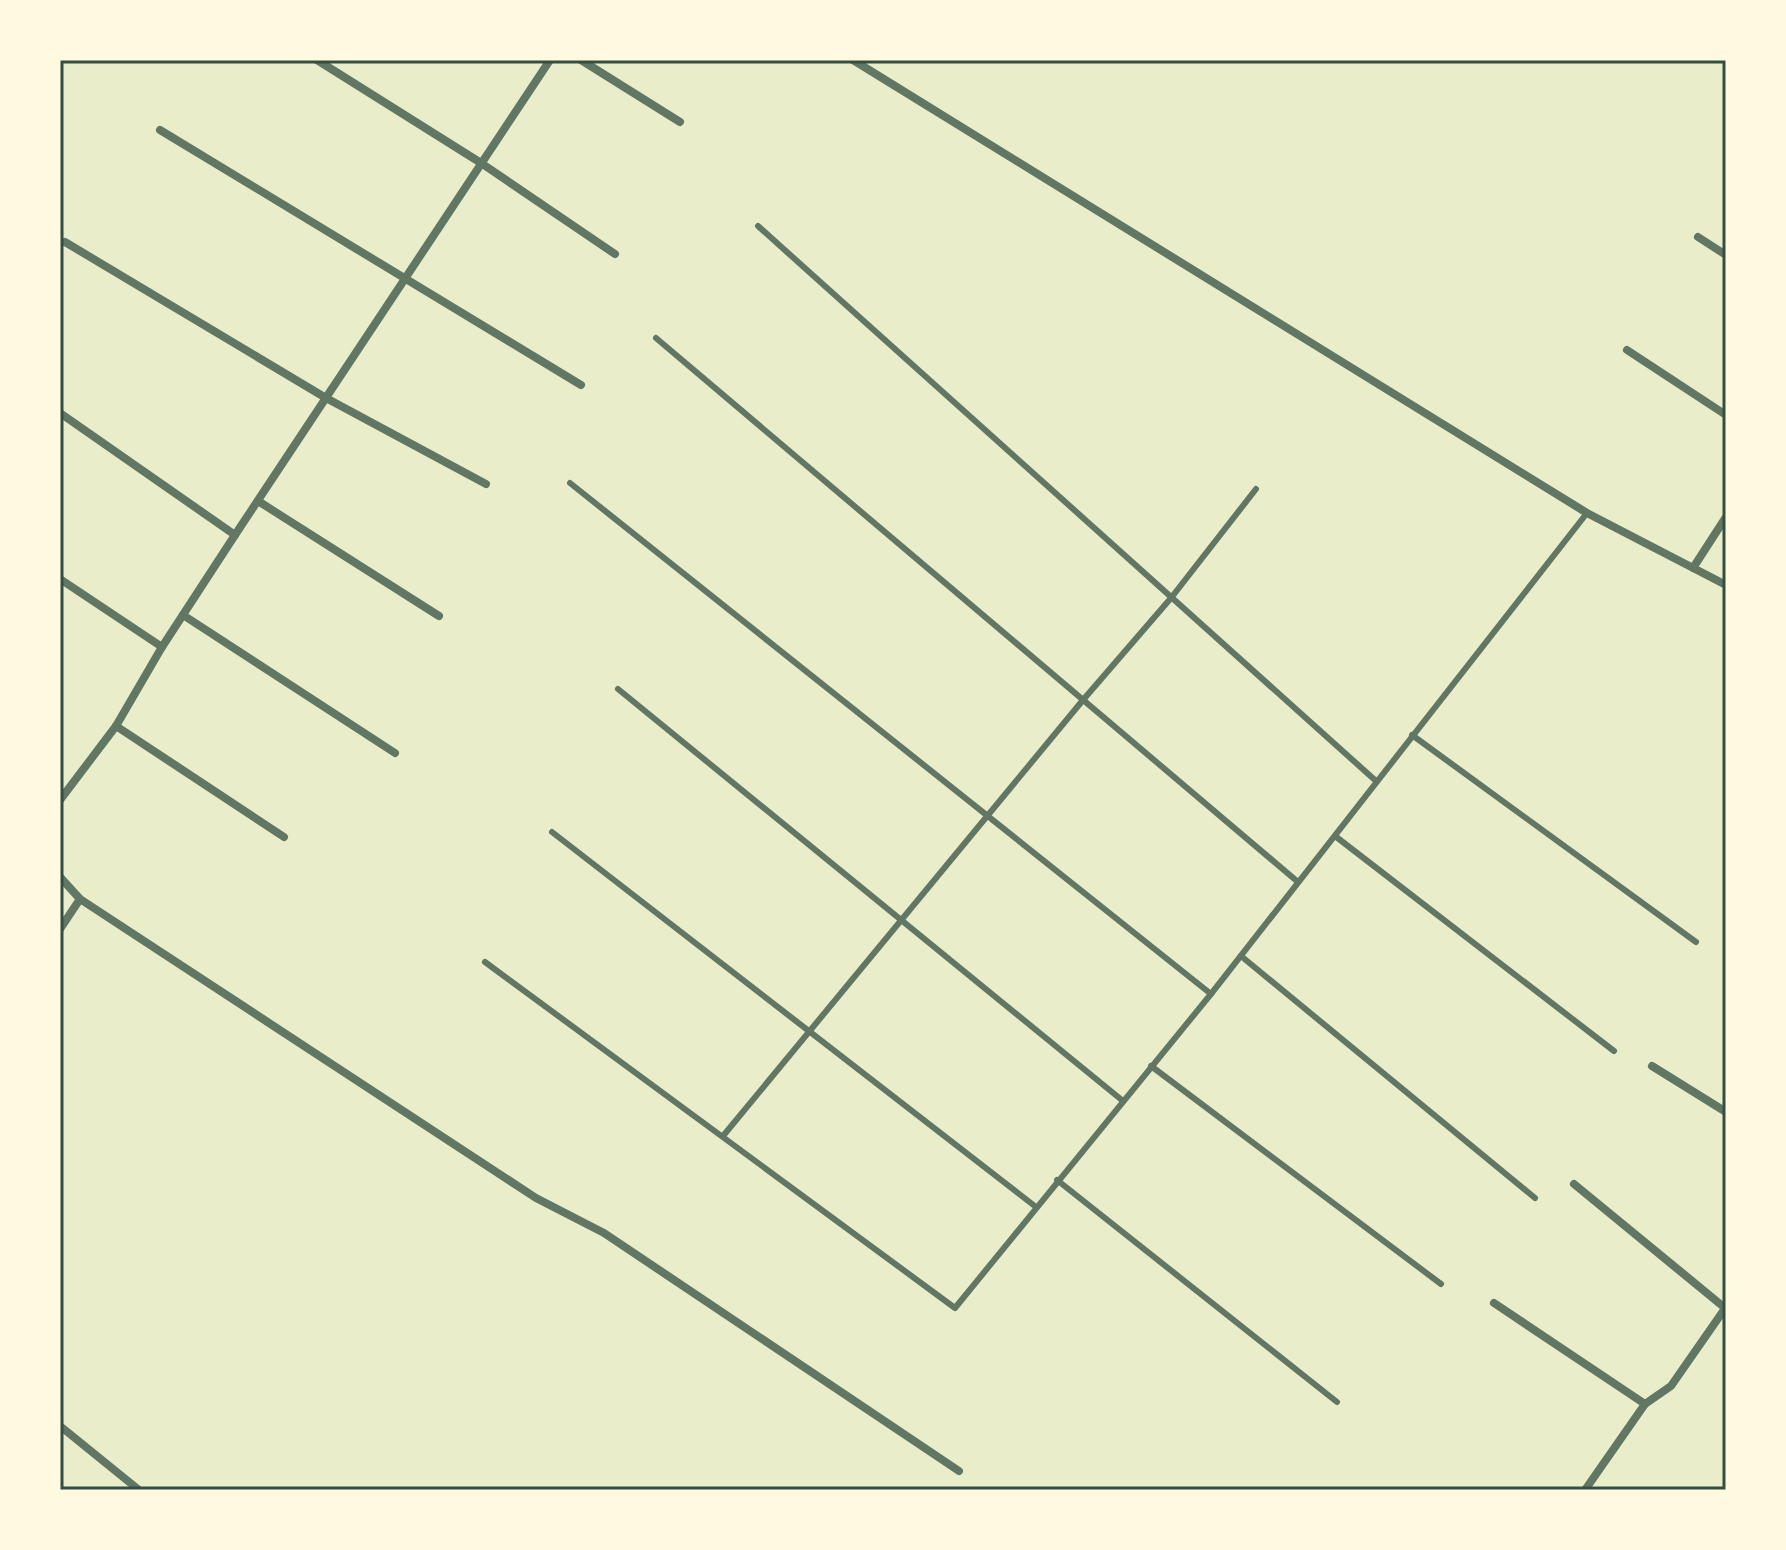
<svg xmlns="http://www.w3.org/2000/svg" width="1786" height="1550" font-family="'Golos Text',sans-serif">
  <rect width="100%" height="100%" fill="#e9edc9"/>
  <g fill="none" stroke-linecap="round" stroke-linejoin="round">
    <!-- service -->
    <g stroke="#617663" stroke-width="6">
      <polyline points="758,226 1376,781"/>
      <polyline points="656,338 1298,882"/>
      <polyline points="570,483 1211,994"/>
      <polyline points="618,689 1123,1101"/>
      <polyline points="1412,735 1696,942"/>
      <polyline points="552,832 1036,1207"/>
      <polyline points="1335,836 1614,1051"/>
      <polyline points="1241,956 1535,1198"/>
      <polyline points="485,962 955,1308 1211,994 1587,513"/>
      <polyline points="1151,1066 1441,1284"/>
      <polyline points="723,1136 1083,700 1171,598 1256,489"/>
      <polyline points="1057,1180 1337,1402"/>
    </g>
    <!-- minor -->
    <g stroke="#617663" stroke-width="8">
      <polyline points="317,60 481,163 615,254"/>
      <polyline points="581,60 680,122"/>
      <polyline points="853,60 1587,513 1726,585"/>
      <polyline points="160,130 581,385"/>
      <polyline points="1698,237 1726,255"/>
      <polyline points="65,242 326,398 486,484"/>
      <polyline points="1627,350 1726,415"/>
      <polyline points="60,413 235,535"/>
      <polyline points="258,501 439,616"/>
      <polyline points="1693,568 1726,517"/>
      <polyline points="60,579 162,647"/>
      <polyline points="183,615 395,753"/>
      <polyline points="116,726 284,837"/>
      <polyline points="60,800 116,726 162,647 235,535 550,60"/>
      <polyline points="60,877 80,899 536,1198 604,1233 959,1471"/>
      <polyline points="60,929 80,899"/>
      <polyline points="1652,1066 1726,1112"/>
      <polyline points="1574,1184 1725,1308"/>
      <polyline points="1494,1303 1645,1404"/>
      <polyline points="60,1426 139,1490"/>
      <polyline points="1585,1490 1645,1404 1671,1386 1726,1307"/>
    </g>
  </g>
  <!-- border -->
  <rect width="1786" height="1550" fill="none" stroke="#fefae0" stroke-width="124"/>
  <rect x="62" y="62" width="1662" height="1426" fill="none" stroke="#344e41" stroke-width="3"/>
</svg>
